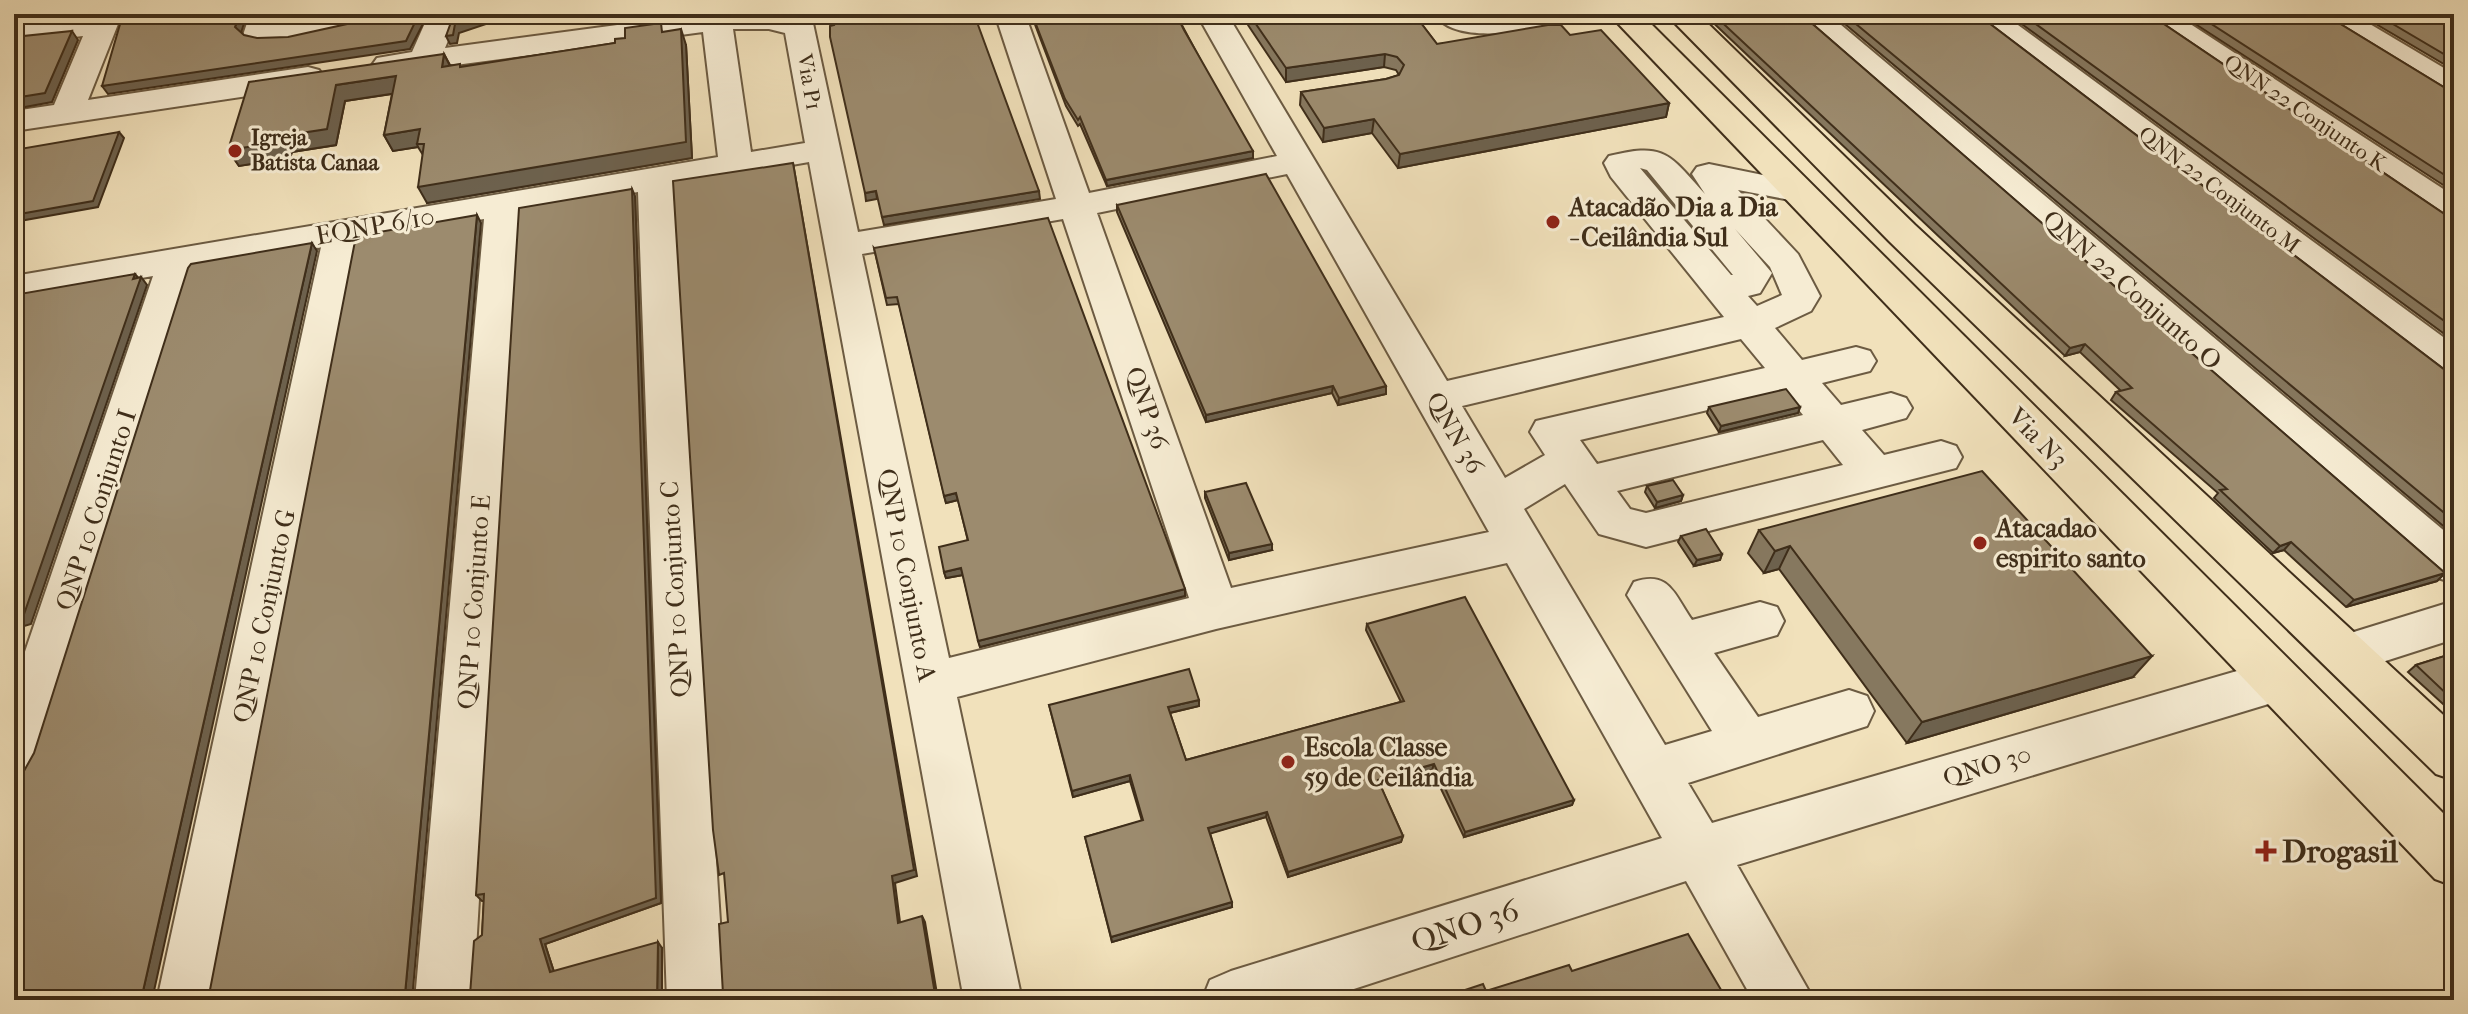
<svg xmlns="http://www.w3.org/2000/svg" width="2468" height="1014" font-family="'IM FELL French Canon',serif">
  <rect width="100%" height="100%" fill="#f1e1bb"/>
  <filter id="stains"><feTurbulence type="fractalNoise" baseFrequency=".0025" numOctaves="4"/><feColorMatrix values="0 0 0 0 .2 0 0 0 0 .09 0 0 0 0 .02 0 0 0 .5 -.17"/></filter>
  <radialGradient id="worn" r=".72"><stop offset=".6" stop-color="#630" stop-opacity="0"/><stop offset="1" stop-color="#630" stop-opacity=".3"/></radialGradient>
  <g fill="none" stroke-linecap="round" stroke-linejoin="round">
    <!-- minor casing -->
    <g stroke="#6c5b42" stroke-width="4">
      <g id="minor">
        <polygon points="92,14 122,14 88,100 308,67 319,70 324,77 319,84 308,87 14,131 14,111 54,105 83,36 14,44 14,26"/>
        <path d="M250 14H280L276 25 343 14 360 16 364 22 360 28 349 31C325 35 257 56 243 35Z"/>
        <path d="M429 14H459L445 48 700 14H811L858 232 1056 199 995 14H1025L1089 193 1277 156 1197 14H1227L1447 381 1724 317 1611 177 1604 163 1609 156C1665 142 1669 154 1705 194L1692 174 1697 167 1709 164 1807 184 1812 191 1807 198 1795 201 1738 190 1798 254 1820 296 1811 311 1775 328 1802 360 1856 347 1870 351 1876 361 1870 371 1822 383 1841 405 1891 393 1906 398 1912 408 1906 418 1862 430 1884 455 1941 441 1956 446 1962 457 1956 468 1646 547 1599 534 1565 484 1524 509 1665 745 1712 731 1627 595 1634 582C1669 570 1674 594 1692 620L1760 602 1777 607 1784 621 1777 635 1714 653 1758 717 1849 690 1867 696 1874 711 1867 726 1688 783 1712 823 2275 660 2292 666 2299 681 2292 696 2275 702 1737 865 1814 1000H1753L1686 881 1320 1000H1202L1210 980 1231 971 1662 838 1507 563 1216 629 957 697 1022 1000H964L809 162 673 186 725 1000H667L638 192 520 212 473 1000H415L484 219 358 240 215 1000H157L321 247 193 269 40 759 32 775 14 781V684L153 276 14 300V276L718 157 703 32 388 74 377 72 372 65 377 58 412 52ZM733 29H769L785 33 805 143 751 152ZM1640 168 1647 170 1733 275H1731ZM1287 174 1489 532 1231 588 1097 213ZM1063 219 1189 598 949 658 862 254ZM1735 229 1770 267 1782 295 1757 306 1748 296 1760 293 1772 273ZM1741 339 1765 368 1536 421 1530 432 1545 455 1505 478 1462 406ZM1784 392 1803 415 1597 464 1580 440ZM1823 440 1843 465 1646 513 1630 509 1617 491Z"/>
        <path d="M1434 14H1571L1567 20C1534 30 1457 47 1434 14Z"/>
        <polygon points="1795,14 1828,14 2454,539 2454,583 2438,578"/>
        <polygon points="1969,14 2003,14 2454,345 2454,379 2440,375"/>
        <polygon points="2140,14 2175,14 2454,196 2454,223 2441,220"/>
        <polygon points="2317,14 2353,14 2454,74 2454,97 2443,94 2321,20"/>
        <polygon points="2454,601 2454,639 2345,674 2328,668 2321,654 2328,640"/>
      </g>
    </g>
    <!-- major casing -->
    <g stroke="#3f2e1a" stroke-width="4">
      <g id="major">
        <polygon points="1609,14 1641,14 2454,824 2454,886 2435,879"/>
        <polygon points="1666,14 1698,14 1915,225 2454,725 2454,780 2436,774 1889,241"/>
      </g>
    </g>
    <!-- minor -->
    <use href="#minor" fill="#f6ecd3" fill-rule="evenodd"/>
    <!-- major -->
    <use href="#major" fill="#f1e1bb" fill-rule="evenodd"/>
  </g>
  <!-- wall -->
  <g fill="#86785f" stroke="#3f2e1a" stroke-width="2">
    <polygon points="1031,14 1176,14 1253,158 1107,186 1080,124 1078,126 1066,106"/>
    <polygon points="1248,14 1414,14 1437,44 1570,35 1669,103 1666,117 1398,168 1372,133 1323,142 1300,105 1301,92 1386,79 1399,75 1396,70 1384,67 1286,82 1248,25"/>
    <polygon points="1704,14 1801,14 2445,573 2437,581 2346,607 2284,550 2273,553 2214,498 2218,493 2111,400 2116,392 2121,391 2080,352 2065,356"/>
    <polygon points="1833,14 1977,14 2445,370 2454,372 2454,535"/>
    <polygon points="2008,14 2149,14 2446,215 2454,216 2454,341"/>
    <polygon points="2180,14 2324,14 2447,89 2454,90 2454,192"/>
    <polygon points="2359,14 2454,14 2454,70"/>
    <polygon points="664,32 686,45 692,158 427,203 423,155 418,147 393,151 384,135 392,94 345,101 336,145 292,152 290,158 239,166 228,150 444,54 450,65 462,67 615,43"/>
    <polygon points="635,196 661,903 545,944 554,972 662,948 662,1000 464,1000 470,995 482,935 484,901 482,901 476,895"/>
    <polygon points="1117,205 1386,386 1386,394 1338,405 1332,393 1206,422 1117,212"/>
    <polygon points="874,248 1185,589 1185,596 980,647 963,575 946,578 944,572 968,541 958,500 946,503 899,304 887,305"/>
    <polygon points="1709,407 1800,407 1798,413 1719,432 1707,413"/>
    <polygon points="1647,486 1683,495 1681,501 1655,508 1645,492"/>
    <polygon points="1205,492 1272,550 1229,560 1205,498"/>
    <polygon points="1759,530 2133,677 1907,743 1779,569 1764,573 1748,553"/>
    <polygon points="1681,536 1722,554 1720,560 1694,566 1678,542"/>
    <polygon points="1367,624 1574,800 1572,805 1464,837 1432,770 1380,785 1403,836 1401,842 1288,877 1266,817 1210,833 1232,907 1112,942 1085,837 1142,821 1130,781 1073,797 1049,705 1199,700 1199,706 1170,713 1186,760 1401,702 1366,630"/>
    <polygon points="2454,653 2454,714 2408,672 2416,665"/>
  </g>
  <!-- shaded-wall -->
  <g fill="#6d614d" stroke="#3f2e1a" stroke-width="2">
    <polygon points="14,14 80,14 14,24"/>
    <polygon points="240,14 247,14 240,36 235,27"/>
    <polygon points="276,14 325,14 281,21"/>
    <polygon points="419,14 428,14 410,49 108,94 102,86"/>
    <polygon points="487,14 516,14 459,33 457,43 450,44 446,36 455,24"/>
    <polygon points="532,14 547,14 534,18"/>
    <polygon points="681,29 686,45 692,158 427,203 418,187"/>
    <polygon points="72,31 78,40 52,102 14,109 14,98"/>
    <polygon points="444,54 452,70 442,67"/>
    <polygon points="1385,54 1384,67 1286,82 1286,68"/>
    <polygon points="396,76 404,92 345,101 336,145 292,152 290,158 239,166 228,150 282,136 336,85"/>
    <polygon points="1669,103 1666,117 1398,168 1400,154"/>
    <polygon points="1374,119 1372,133 1323,142 1324,128"/>
    <polygon points="420,129 424,144 417,144 418,147 393,151 384,135"/>
    <polygon points="119,132 124,138 98,207 14,222 14,215"/>
    <polygon points="1253,151 1253,158 1107,186 1106,180"/>
    <polygon points="793,163 917,876 895,883 901,930 898,923"/>
    <polygon points="632,189 635,196 661,903 545,944 556,978 550,972 540,939"/>
    <polygon points="876,191 877,199 866,201 865,193"/>
    <polygon points="1039,191 1040,199 884,225 882,217"/>
    <polygon points="477,215 481,223 412,1000 405,994"/>
    <polygon points="312,243 317,251 152,1000 141,1000"/>
    <polygon points="135,274 140,280 141,277 147,285 31,624 24,626 14,655 14,624"/>
    <polygon points="2085,344 2080,352 2065,356 2070,348"/>
    <polygon points="1333,386 1332,393 1206,422 1206,415"/>
    <polygon points="1386,386 1386,394 1338,405 1339,398"/>
    <polygon points="1800,407 1798,413 1719,432 1721,426"/>
    <polygon points="956,493 958,500 946,503 944,496"/>
    <polygon points="1683,495 1681,501 1655,508 1657,502"/>
    <polygon points="2291,542 2284,550 2273,553 2280,546"/>
    <polygon points="1272,544 1272,550 1229,560 1229,553"/>
    <polygon points="1790,546 1779,569 1764,573 1775,551"/>
    <polygon points="1722,554 1720,560 1694,566 1697,560"/>
    <polygon points="961,568 963,575 946,578 944,572"/>
    <polygon points="2445,573 2437,581 2346,607 2354,600"/>
    <polygon points="1185,589 1185,596 980,647 978,641"/>
    <polygon points="2152,656 2133,677 1907,743 1922,722"/>
    <polygon points="1199,700 1199,706 1169,713 1168,707"/>
    <polygon points="1434,764 1432,770 1377,785 1378,780"/>
    <polygon points="1130,775 1130,781 1073,797 1072,791"/>
    <polygon points="1574,800 1572,805 1464,837 1465,832"/>
    <polygon points="1267,812 1266,817 1209,834 1208,828"/>
    <polygon points="1403,836 1401,842 1288,877 1288,872"/>
    <polygon points="1232,902 1232,907 1112,942 1111,937"/>
    <polygon points="922,916 925,922 938,1000 936,1000"/>
    <polygon points="658,942 662,948 662,1000 657,1000"/>
  </g>
  <!-- building -->
  <g fill="#9c8b6e" stroke="#3f2e1a" stroke-width="2">
    <polygon points="123,14 240,14 235,27 244,35 257,38 288,37 356,22 361,14 419,14 406,41 102,86"/>
    <polygon points="454,14 487,14 455,24 453,35 446,36"/>
    <polygon points="831,14 974,14 1039,191 882,217 876,191 865,193 830,37 830,26 834,25"/>
    <polygon points="1032,14 1176,14 1184,30 1253,151 1106,180 1080,117 1078,120 1065,99"/>
    <polygon points="1249,14 1414,14 1437,44 1548,25 1561,25 1570,35 1601,30 1669,103 1400,154 1374,119 1324,128 1301,92 1386,79 1399,75 1404,65 1397,57 1385,54 1286,68"/>
    <polygon points="1713,14 1801,14 2445,573 2354,600 2291,542 2280,546 2220,490 2227,489 2116,392 2132,388 2085,344 2070,348"/>
    <polygon points="1844,14 1977,14 2445,370 2454,372 2454,521"/>
    <polygon points="2022,14 2149,14 2446,215 2454,216 2454,328"/>
    <polygon points="2196,14 2324,14 2447,89 2454,90 2454,181"/>
    <polygon points="2376,14 2454,14 2454,60"/>
    <polygon points="661,23 662,32 681,29 686,142 418,187 424,144 417,144 420,129 384,135 396,76 336,85 327,129 282,136 280,142 228,150 249,82 444,54 442,67 460,64 460,67 615,43 615,39 625,38 625,28"/>
    <polygon points="72,31 45,93 14,98 14,37"/>
    <polygon points="119,132 93,201 14,215 14,150"/>
    <polygon points="793,163 914,870 892,876 898,923 922,916 936,1000 717,1000 717,997 723,994 719,924 728,922 724,873 719,875 713,830 673,181"/>
    <polygon points="1266,174 1386,386 1339,398 1333,386 1206,415 1117,205"/>
    <polygon points="632,189 656,898 540,939 550,972 658,942 657,1000 464,1000 464,998 470,995 474,941 482,935 484,894 476,895 519,208"/>
    <polygon points="477,215 405,994 414,997 414,1000 205,1000 209,995 356,236"/>
    <polygon points="1048,218 1185,589 978,641 961,568 944,572 939,547 968,540 956,493 944,496 897,297 886,298 874,248"/>
    <polygon points="312,243 141,1000 14,1000 14,774 24,771 34,753 188,268 191,264"/>
    <polygon points="135,274 133,279 141,277 23,617 16,618 14,624 14,295"/>
    <polygon points="1786,389 1800,407 1721,426 1709,407"/>
    <polygon points="1982,471 2152,656 1922,722 1790,546 1775,551 1759,530"/>
    <polygon points="1673,480 1683,495 1657,502 1647,486"/>
    <polygon points="1246,483 1272,544 1229,553 1205,492"/>
    <polygon points="1706,529 1722,554 1697,560 1681,536"/>
    <polygon points="1465,597 1574,800 1465,832 1434,764 1378,780 1403,836 1288,872 1267,812 1208,828 1232,902 1111,937 1085,837 1143,820 1130,775 1072,791 1049,705 1189,669 1199,700 1168,707 1186,760 1404,701 1367,624"/>
    <polygon points="2454,653 2454,701 2416,665"/>
    <polygon points="1688,934 1727,1000 1435,1000 1483,984 1486,991 1569,965 1572,971"/>
  </g>
  <!-- markers -->
  <g fill="#8f2418" stroke="#f6ecd3" stroke-width="3">
    <circle cx="235" cy="151" r="8"/>
    <circle cx="1553" cy="222" r="8"/>
    <circle cx="1980" cy="543" r="8"/>
    <circle cx="1288" cy="762" r="8"/>
    <path d="M2262 839h8v8h8v8h-8v8h-8v-8h-8v-8h8z"/>
  </g>
  <g text-anchor="middle" dominant-baseline="central" stroke-width="6" stroke-linejoin="round" paint-order="stroke">
    <!-- far-street labels -->
    <g font-size="22" fill="#3f2e1a" stroke="#f6ecd3">
      <text transform="translate(809 82) rotate(80)">Via P1</text>
      <text transform="translate(2305 113) rotate(34)">QNN 22 Conjunto K</text>
      <text transform="translate(2219 190) rotate(37)">QNN 22 Conjunto M</text>
    </g>
    <!-- far-poi labels -->
    <g font-size="22" font-weight="bold" fill="#3f2e1a" stroke="#f6ecd3" text-anchor="start">
      <text x="251" y="138">Igreja<tspan x="251" dy="25">Batista Canaa</tspan></text>
    </g>
    <!-- poi labels -->
    <g font-size="26" font-weight="bold" fill="#3f2e1a" stroke="#f6ecd3" text-anchor="start">
      <text x="1569" y="207">Atacadão Dia a Dia<tspan x="1569" dy="30">- Ceilândia Sul</tspan></text>
      <text x="1996" y="528">Atacadao<tspan x="1996" dy="30">espirito santo</tspan></text>
      <text x="1304" y="747">Escola Classe<tspan x="1304" dy="30">59 de Ceilândia</tspan></text>
    </g>
    <!-- street labels -->
    <g font-size="26" fill="#3f2e1a" stroke="#f6ecd3">
      <text transform="translate(375 226) rotate(-10)">EQNP 6/10</text>
      <text transform="translate(2132 290) rotate(41)">QNN 22 Conjunto O</text>
      <text transform="translate(1147 408) rotate(71)">QNP 36</text>
      <text transform="translate(1455 433) rotate(60)">QNN 36</text>
      <text transform="translate(2038 438) rotate(46)">Via N3</text>
      <text transform="translate(96 510) rotate(-72)">QNP 10 Conjunto I</text>
      <text transform="translate(907 575) rotate(79)">QNP 10 Conjunto A</text>
      <text transform="translate(675 589) rotate(-93)">QNP 10 Conjunto C</text>
      <text transform="translate(474 602) rotate(-86)">QNP 10 Conjunto E</text>
      <text transform="translate(264 616) rotate(-78)">QNP 10 Conjunto G</text>
      <text transform="translate(1987 766) rotate(-17)">QNO 30</text>
    </g>
    <!-- near-poi labels -->
    <g font-size="32" font-weight="bold" fill="#3f2e1a" stroke="#f6ecd3" text-anchor="start">
      <text x="2282" y="851">Drogasil</text>
    </g>
    <!-- near-street labels -->
    <g font-size="32" fill="#3f2e1a" stroke="#f6ecd3">
      <text transform="translate(1465 926) rotate(-18)">QNO 36</text>
    </g>
  </g>
  <!-- margin -->
  <rect width="2468" height="1014" fill="none" stroke="#f1e1bb" stroke-width="48"/>
  <rect x="16" y="16" width="2436" height="982" fill="none" stroke="#3f2e1a" stroke-width="4"/>
  <rect x="24" y="24" width="2420" height="966" fill="none" stroke="#3f2e1a" stroke-width="2"/>
  <rect width="100%" height="100%" filter="url(#stains)"/>
  <rect width="100%" height="100%" fill="url(#worn)"/>
</svg>
